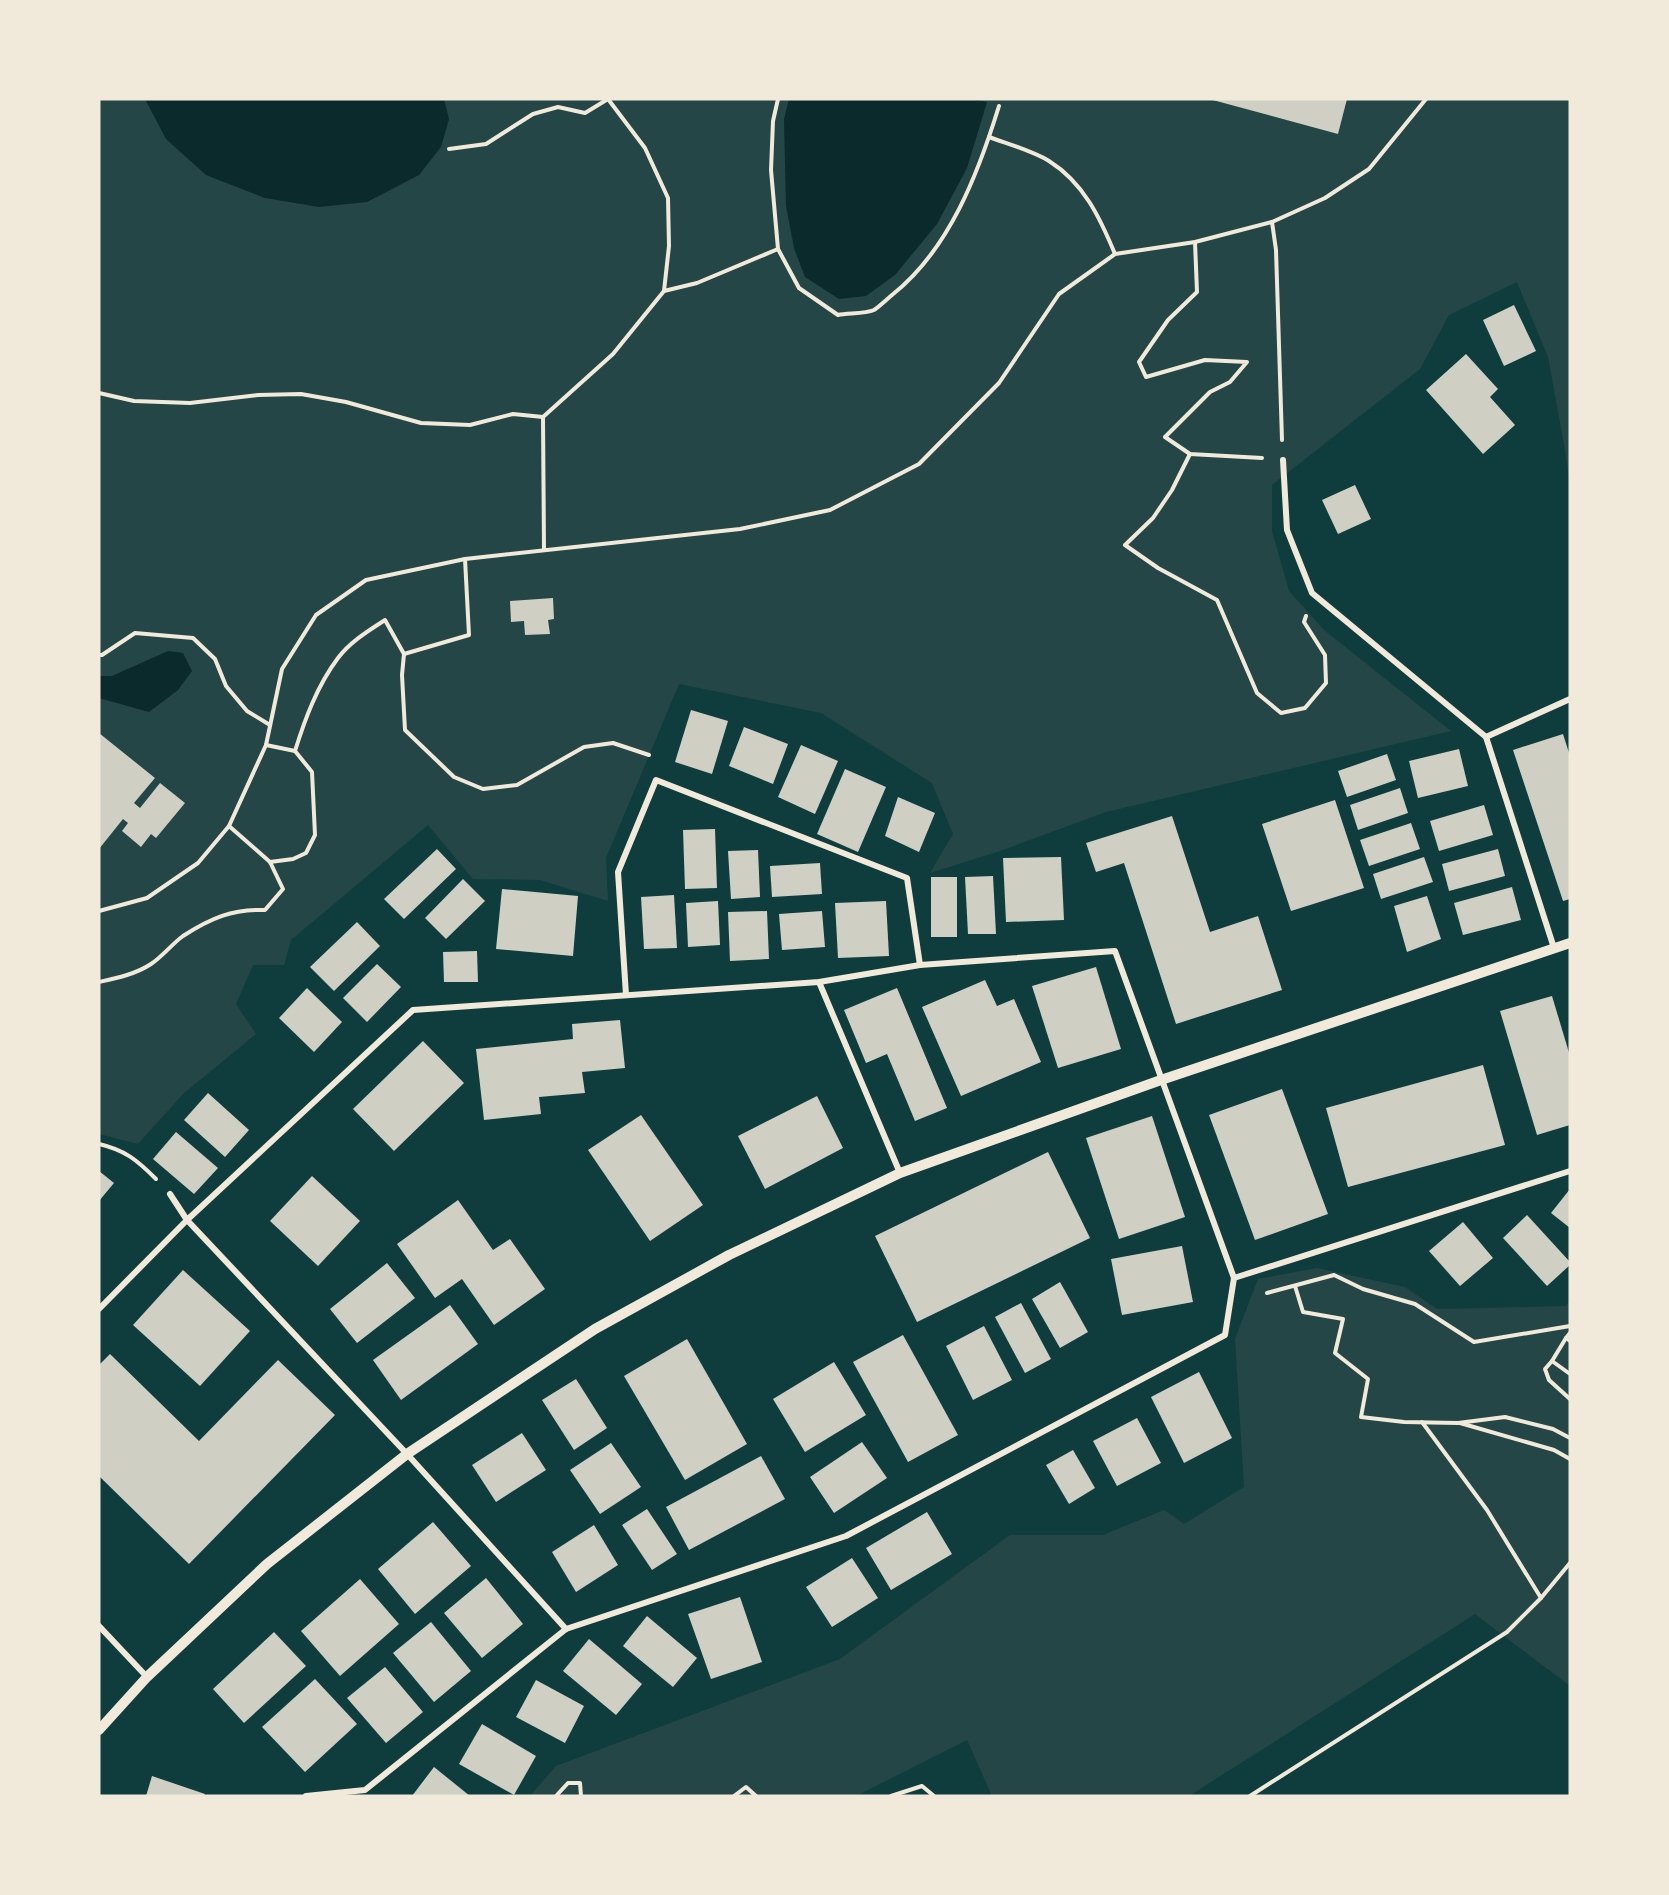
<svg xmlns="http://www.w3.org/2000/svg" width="1669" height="1895" font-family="'Noto Sans',sans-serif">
  <rect width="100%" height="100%" fill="#0f3d3e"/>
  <!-- green -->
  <g fill="#244646">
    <polygon points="99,99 1570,99 1570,487 1565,450 1548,357 1517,282 1449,315 1420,369 1272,485 1272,531 1289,591 1324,630 1451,731 1106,812 1000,851 930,873 953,834 932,783 821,713 679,684 606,858 608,901 540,880 473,879 428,825 291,940 284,965 253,965 236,1004 256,1034 183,1094 138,1144 99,1134"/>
    <polygon points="1317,1268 1405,1287 1437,1309 1566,1306 1570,1300 1570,1686 1475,1614 1189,1796 992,1796 967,1740 856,1796 530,1796 556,1766 840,1659 1010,1535 1103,1535 1164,1510 1184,1524 1244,1487 1235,1339 1258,1279"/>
  </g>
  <!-- water -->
  <g fill="#0a2a2b">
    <polygon points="145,99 444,99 449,119 441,147 419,175 367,202 319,207 265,198 206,175 166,139"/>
    <polygon points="789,99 973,99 987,102 967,168 937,224 895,275 866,296 839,299 805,277 794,248 786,206 784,119"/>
    <polygon points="168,651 183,653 192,671 178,690 149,712 99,698 99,676 112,676"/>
  </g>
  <!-- building -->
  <g fill="#cfcfc3">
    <polygon points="1209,99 1347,99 1338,134"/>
    <polygon points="1514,305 1536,351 1504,366 1483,320"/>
    <polygon points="1466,354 1498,389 1490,397 1515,425 1483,454 1426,390"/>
    <polygon points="1355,485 1371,519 1338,534 1322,500"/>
    <polygon points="553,598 554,619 548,620 550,634 525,635 524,621 511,622 510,601"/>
    <polygon points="691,710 728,721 712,774 675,762"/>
    <polygon points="744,727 788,744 773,784 729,766"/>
    <polygon points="99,733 155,778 134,803 140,808 160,783 185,803 156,838 151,834 141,847 122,831 128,823 123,819 99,849"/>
    <polygon points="1563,734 1570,756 1570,899 1563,901 1513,750"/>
    <polygon points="801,745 838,761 815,814 778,797"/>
    <polygon points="1459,749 1468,786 1418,798 1409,761"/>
    <polygon points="1387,754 1396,780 1347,797 1338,771"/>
    <polygon points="845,769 886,787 858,852 817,834"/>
    <polygon points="1400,788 1408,813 1358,830 1350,805"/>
    <polygon points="898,797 935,813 919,852 885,836"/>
    <polygon points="1335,800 1364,888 1291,911 1262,824"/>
    <polygon points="1484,805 1493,835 1439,851 1430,821"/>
    <polygon points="1172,816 1210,932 1258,916 1282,990 1176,1024 1124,863 1096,872 1086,843"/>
    <polygon points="1411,823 1420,849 1369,866 1360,840"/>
    <polygon points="715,829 717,888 685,889 683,830"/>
    <polygon points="437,849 456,869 404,919 384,899"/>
    <polygon points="1498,849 1505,876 1449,891 1442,864"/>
    <polygon points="758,850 760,897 731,899 728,851"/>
    <polygon points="1061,857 1064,920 1006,922 1003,858"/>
    <polygon points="1424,857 1433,882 1381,899 1373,874"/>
    <polygon points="820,863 822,894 772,897 770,866"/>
    <polygon points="993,876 996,934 968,934 965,877"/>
    <rect x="931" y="877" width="26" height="60"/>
    <polygon points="463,879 485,901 446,939 425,918"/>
    <polygon points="1512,887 1521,920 1463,935 1454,903"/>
    <polygon points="502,889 578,896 573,956 496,949"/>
    <polygon points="674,895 677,948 644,949 641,897"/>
    <polygon points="1427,896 1441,939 1407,952 1394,906"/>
    <polygon points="718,901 720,945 688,947 686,903"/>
    <polygon points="886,901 889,956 838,958 835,903"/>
    <polygon points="767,911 769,959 730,961 728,912"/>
    <polygon points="822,911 825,947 782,950 779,914"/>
    <polygon points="357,922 380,946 334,991 310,967"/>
    <polygon points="477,951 478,982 444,982 443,952"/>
    <polygon points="377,964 401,987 367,1022 343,998"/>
    <polygon points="1096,967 1121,1049 1058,1068 1032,986"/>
    <polygon points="985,980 997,1006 1014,999 1041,1062 961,1096 922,1007"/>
    <polygon points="307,988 342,1022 314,1052 279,1018"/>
    <polygon points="897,988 947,1108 915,1121 887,1054 866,1063 844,1010"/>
    <polygon points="1552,996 1570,1056 1570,1125 1537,1135 1500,1011"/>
    <polygon points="620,1020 625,1068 582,1072 585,1093 539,1097 541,1114 484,1120 476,1049 573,1039 572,1024"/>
    <polygon points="423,1041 464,1083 394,1151 353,1109"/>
    <polygon points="1483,1065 1505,1145 1348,1187 1326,1108"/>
    <polygon points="1282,1089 1328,1214 1255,1240 1209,1115"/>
    <polygon points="208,1093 249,1130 225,1157 184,1120"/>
    <polygon points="817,1096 843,1148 765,1189 738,1136"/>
    <polygon points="641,1115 703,1205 650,1241 588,1150"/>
    <polygon points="1152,1116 1185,1217 1119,1239 1086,1138"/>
    <polygon points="176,1132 218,1168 194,1194 153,1159"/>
    <polygon points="1048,1152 1090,1238 917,1322 875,1236"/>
    <polygon points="99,1171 114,1183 99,1201"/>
    <polygon points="312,1176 360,1221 318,1266 270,1221"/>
    <polygon points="1570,1189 1570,1228 1551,1213"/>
    <polygon points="458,1200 493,1250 510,1239 545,1289 494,1325 462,1279 435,1298 397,1244"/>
    <polygon points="1527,1215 1570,1262 1570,1265 1547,1286 1503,1238"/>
    <polygon points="1463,1222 1493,1258 1460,1286 1429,1251"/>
    <polygon points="1182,1246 1193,1302 1122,1315 1111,1259"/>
    <polygon points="387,1263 415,1298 357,1343 330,1309"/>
    <polygon points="183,1270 250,1331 200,1386 133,1325"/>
    <polygon points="1060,1282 1088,1332 1060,1348 1032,1299"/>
    <polygon points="1021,1303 1051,1359 1025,1373 995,1317"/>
    <polygon points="450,1305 478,1344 401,1400 373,1360"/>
    <polygon points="984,1326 1012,1380 973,1400 946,1346"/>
    <polygon points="903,1335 958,1435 908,1462 853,1362"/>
    <polygon points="687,1339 747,1444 685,1480 624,1376"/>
    <polygon points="110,1354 199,1441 278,1360 335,1415 189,1564 99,1476 99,1365"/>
    <polygon points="834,1362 866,1415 805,1452 773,1399"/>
    <polygon points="1199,1372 1232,1438 1184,1463 1151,1397"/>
    <polygon points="576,1379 607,1428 574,1450 542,1400"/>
    <polygon points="1137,1418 1161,1463 1117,1486 1093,1441"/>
    <polygon points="522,1433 546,1470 496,1502 472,1465"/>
    <polygon points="862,1442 887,1478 834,1513 810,1477"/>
    <polygon points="611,1443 641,1487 600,1514 570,1470"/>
    <polygon points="1073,1450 1095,1488 1069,1504 1046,1465"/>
    <polygon points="761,1456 785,1499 689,1550 666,1507"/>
    <polygon points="647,1509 677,1554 652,1570 622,1525"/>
    <polygon points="927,1512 952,1554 891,1590 866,1548"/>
    <polygon points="433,1522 471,1566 415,1614 378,1569"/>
    <polygon points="594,1525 618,1565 576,1592 552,1552"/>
    <polygon points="852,1558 878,1598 832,1627 806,1587"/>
    <polygon points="486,1578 523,1624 482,1658 444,1613"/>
    <polygon points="360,1579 399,1624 340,1676 301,1631"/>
    <polygon points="740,1597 762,1662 711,1679 688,1614"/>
    <polygon points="647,1616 697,1658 673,1687 623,1646"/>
    <polygon points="431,1622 471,1671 434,1702 393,1653"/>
    <polygon points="274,1632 306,1666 244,1723 213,1689"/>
    <polygon points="589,1639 642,1684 616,1715 563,1671"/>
    <polygon points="385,1667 423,1712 386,1743 347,1698"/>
    <polygon points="315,1679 357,1724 305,1772 262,1727"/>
    <polygon points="536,1680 584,1706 565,1743 516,1717"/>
    <polygon points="482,1724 536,1756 514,1795 459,1764"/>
    <polygon points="434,1767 470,1796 412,1796"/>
    <polygon points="152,1776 205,1794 204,1796 146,1796"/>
  </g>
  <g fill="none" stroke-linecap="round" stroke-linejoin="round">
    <!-- path -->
    <g stroke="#f1e9da" stroke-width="4">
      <path d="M778 99 773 121 771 170 778 249 799 288 838 315C848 313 865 314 874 310 880 306 886 300 892 295 949 250 978 174 999 106"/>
      <path d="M989 137C1008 144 1033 151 1049 161 1084 183 1100 218 1115 254"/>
      <polyline points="449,149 486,144 533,114 558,107 585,113 608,99"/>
      <polyline points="1272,222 1276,250 1282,440"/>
      <polyline points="1195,242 1197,292 1168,320 1139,362 1146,377 1205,360 1247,362 1230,382 1210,392 1165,437 1190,454 1262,458"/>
      <polyline points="664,291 697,283 778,249"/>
      <polyline points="99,393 134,401 190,403 258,395 301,394 346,402 421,423 470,425 513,414 543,417"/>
      <polyline points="1190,454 1172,490 1153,518 1125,545 1158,568 1217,600 1257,693 1281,713 1305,708 1326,683 1325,655 1304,622 1306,616"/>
      <polyline points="544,550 543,417 613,354 664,291 669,246 668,198 645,148 608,99"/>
      <polyline points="404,654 402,675 405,730 454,777 483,789 517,785 584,747 613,743 649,755"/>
      <polyline points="99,655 102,655 135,633 193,638 215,659 226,686 247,711 270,725"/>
      <polyline points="266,745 295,751 312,772 315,835 306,853 293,859 270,862"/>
      <path d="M295 751C305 719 317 686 338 658 350 642 368 631 385 620L404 654 469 635 465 559"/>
      <polyline points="99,911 147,898 198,863 229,826 266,745 282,669 316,615 366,580 465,559 740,529 830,510 919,464 999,383 1059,294 1115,254 1195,242 1272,222 1325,198 1369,169 1426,99"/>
      <path d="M99 982C117 978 136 974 151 964 163 956 172 944 183 936 211 918 232 909 265 910L283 889 270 862 229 826"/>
      <path d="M99 1144C125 1150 137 1160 156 1179"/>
      <polyline points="1295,1286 1303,1312 1343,1319 1335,1353 1368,1379 1361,1417 1404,1422 1458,1423 1505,1417 1553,1429 1570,1438"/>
      <polyline points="1267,1293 1334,1275 1363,1289 1415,1304 1474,1342 1570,1326"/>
      <polyline points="1570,1333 1566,1338 1570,1341"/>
      <polyline points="1552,1361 1566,1338"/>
      <polyline points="1570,1374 1552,1361 1545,1369 1549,1380 1570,1399"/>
      <polyline points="1422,1422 1487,1510 1541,1598"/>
      <polyline points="1460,1423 1554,1450 1570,1459"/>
      <polyline points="556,1796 568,1783 580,1783 581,1796"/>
      <polyline points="734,1796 746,1787 756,1796"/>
      <polyline points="891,1796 922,1786 934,1796"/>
      <polyline points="1250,1796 1507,1632 1541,1598 1570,1563"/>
    </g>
    <!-- minor -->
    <g stroke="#f1e9da" stroke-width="6">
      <polyline points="1283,460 1287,530 1312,593 1486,737 1554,948"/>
      <polyline points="1486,737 1570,699"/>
      <polyline points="819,982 900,1173"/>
      <polyline points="626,995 618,872 656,780 907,878 920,965"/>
      <polyline points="170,1194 187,1220 407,1454 566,1629"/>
      <polyline points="99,1309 187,1220 413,1010 819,982 920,965 1115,951 1234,1278"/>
      <polyline points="99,1626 147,1677"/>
      <polyline points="306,1796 365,1790 566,1629 846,1536 1225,1335 1234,1278 1570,1171"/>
    </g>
    <!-- tertiary -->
    <polyline stroke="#f1e9da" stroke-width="10" points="99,1730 147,1677 267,1564 407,1454 595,1329 729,1255 900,1173 1161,1080 1570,943"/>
  </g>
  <!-- border -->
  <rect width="1669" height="1895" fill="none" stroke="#f1e9da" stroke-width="201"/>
</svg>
